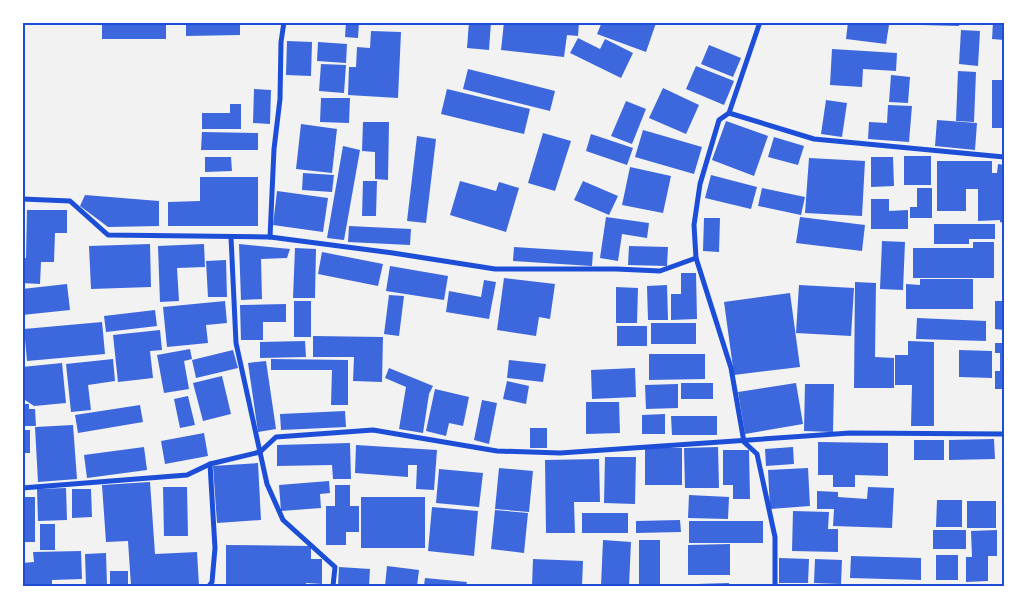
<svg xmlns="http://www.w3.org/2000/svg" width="1027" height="609" font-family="Poppins,sans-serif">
  <rect width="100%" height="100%" fill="#f2f2f2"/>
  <!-- building -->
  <g fill="#3d67dc">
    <rect x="102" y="22" width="64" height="17"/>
    <polygon points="186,22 240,22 240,35 186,36"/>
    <polygon points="346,22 359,22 358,38 345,37"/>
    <polygon points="469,22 491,22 489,50 467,48"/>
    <polygon points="504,22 579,22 578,36 567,35 564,57 501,50"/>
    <polygon points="602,22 654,22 656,23 646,52 597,34"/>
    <polygon points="848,22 874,22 889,25 886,44 846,39"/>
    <polygon points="922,22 959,22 959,26 922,25"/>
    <polygon points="993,22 1004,22 1004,40 992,39"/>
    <polygon points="961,30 980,31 978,66 959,64"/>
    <polygon points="371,31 401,32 398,98 348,95 349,67 356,67 357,47 370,48"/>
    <polygon points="578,38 600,49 605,39 633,53 621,78 570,53"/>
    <polygon points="287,41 312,42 311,76 286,75"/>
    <polygon points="318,42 347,44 346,63 317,61"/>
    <polygon points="709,45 741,58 733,77 701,64"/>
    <polygon points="832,49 897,53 896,71 863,69 862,87 830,85"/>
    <polygon points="321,64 346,65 344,93 319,91"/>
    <polygon points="696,66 734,81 724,105 686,89"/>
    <polygon points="468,69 555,91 550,111 463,89"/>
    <polygon points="958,71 976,72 974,122 956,121"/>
    <polygon points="891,75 910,77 908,103 889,102"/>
    <rect x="992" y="80" width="12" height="48"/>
    <polygon points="663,88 699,105 686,134 649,118"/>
    <polygon points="254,89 271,90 270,124 253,123"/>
    <polygon points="447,89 530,109 524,134 441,114"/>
    <polygon points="321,98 350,98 349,123 320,122"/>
    <polygon points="826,100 847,103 842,137 821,134"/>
    <polygon points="626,101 646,109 632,144 611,136"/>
    <polygon points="230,104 241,104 241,129 202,129 202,113 230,113"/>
    <polygon points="888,105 912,106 909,142 868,139 869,122 887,123"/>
    <polygon points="937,120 977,123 975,150 935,146"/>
    <polygon points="726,121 768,136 754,176 712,160"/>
    <polygon points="363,122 389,122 388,180 375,179 375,152 362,151"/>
    <polygon points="301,124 337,129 332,173 296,169"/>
    <polygon points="643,130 702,147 694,174 635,157"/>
    <polygon points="202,132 258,133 258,150 201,150"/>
    <polygon points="543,133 571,141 555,191 528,183"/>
    <polygon points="591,134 633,148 627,165 586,151"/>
    <polygon points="417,136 436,139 426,223 407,221"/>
    <polygon points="774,137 804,146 798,165 768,157"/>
    <polygon points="343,146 360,150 344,240 327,238"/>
    <rect x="904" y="156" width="27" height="29"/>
    <polygon points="205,157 231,157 232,171 205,172"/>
    <polygon points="871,157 893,157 894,186 871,187"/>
    <polygon points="809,158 865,161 862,216 805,213"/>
    <polygon points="937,161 992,161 992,173 997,173 998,164 1004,165 1004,223 1000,222 1000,220 978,221 978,189 966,189 966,211 937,211"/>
    <polygon points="630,167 671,176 663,213 622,205"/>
    <polygon points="303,173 334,175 332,192 302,190"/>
    <polygon points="711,175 757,187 751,209 705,198"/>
    <polygon points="200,177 258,177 258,226 168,226 168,202 200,201"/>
    <polygon points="363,181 377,181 376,216 362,216"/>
    <polygon points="460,181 496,191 499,182 519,188 506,232 450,215"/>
    <polygon points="583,181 618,196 609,215 574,200"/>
    <polygon points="762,188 805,197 801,215 758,206"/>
    <polygon points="917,188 932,188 932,218 910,218 910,207 917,207"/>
    <polygon points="277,191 328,198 323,232 273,225"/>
    <polygon points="85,195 159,201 159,226 108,227 80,206"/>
    <polygon points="871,199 889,199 889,211 908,210 908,229 871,229"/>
    <polygon points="27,210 67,210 67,233 55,233 54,262 41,262 40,284 22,283 22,258 26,258"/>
    <polygon points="606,217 649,223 647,238 622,234 618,261 600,258"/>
    <polygon points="800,217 865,225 862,251 796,243"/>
    <polygon points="704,218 720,218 719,252 703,251"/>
    <polygon points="934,224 995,224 995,239 969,239 969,244 934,244"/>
    <polygon points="349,226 411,229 410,245 348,242"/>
    <polygon points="882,241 905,242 903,290 880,289"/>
    <polygon points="973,242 994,242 994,278 913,278 913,248 973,248"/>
    <polygon points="150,244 151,287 91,289 89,246"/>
    <polygon points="204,244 205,267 177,268 179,301 160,302 158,246"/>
    <polygon points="239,244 290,249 287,258 261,259 262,299 241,300"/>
    <polygon points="629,246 668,247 667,266 628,265"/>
    <polygon points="514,247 593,252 592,266 513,261"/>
    <polygon points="295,248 316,249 315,298 293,298"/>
    <polygon points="322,252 383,264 378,286 318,274"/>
    <polygon points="226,260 227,297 208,297 206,261"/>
    <polygon points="390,266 448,276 444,300 386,291"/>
    <polygon points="681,273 696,273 697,319 671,320 671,294 681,294"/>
    <polygon points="504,278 555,284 550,319 539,317 536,336 497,330"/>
    <polygon points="920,279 973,279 973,309 906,309 906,284 920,285"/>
    <polygon points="484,280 496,282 489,319 446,312 449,291 481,297"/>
    <polygon points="855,282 876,283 875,357 894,358 894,388 854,388"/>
    <polygon points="67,284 70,310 22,315 22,289"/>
    <polygon points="667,285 668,320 648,320 647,286"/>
    <polygon points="799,285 854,288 851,336 796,333"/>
    <polygon points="616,287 638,288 637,323 616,323"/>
    <polygon points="790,293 800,367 734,375 724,302"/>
    <polygon points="389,295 404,296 399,336 384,334"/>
    <polygon points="225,301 227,323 206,325 208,343 167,347 163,307"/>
    <rect x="294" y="301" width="17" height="36"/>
    <polygon points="995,301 1004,301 1004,330 995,329"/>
    <polygon points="286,304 286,322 263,322 263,340 241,340 240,305"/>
    <polygon points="155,310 157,326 106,332 104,316"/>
    <polygon points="917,318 986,321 986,341 916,339"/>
    <polygon points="102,322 105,354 27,361 24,329"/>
    <rect x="651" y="323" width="45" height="21"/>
    <rect x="617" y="326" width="30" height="20"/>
    <polygon points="160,330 162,350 150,351 153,378 118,382 113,335"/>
    <polygon points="313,336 383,337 382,382 353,381 354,357 313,357"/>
    <polygon points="305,341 306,357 260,358 260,342"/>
    <polygon points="908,341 934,342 934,426 911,426 912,385 895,385 895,355 908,355"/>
    <polygon points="995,343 1004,343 1004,389 995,389 995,371 1000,371 1000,353 995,353"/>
    <polygon points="190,349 192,359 184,361 189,389 164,393 157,355"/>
    <polygon points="233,350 238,368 196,378 192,360"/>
    <polygon points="959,350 992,351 992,378 959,377"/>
    <polygon points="649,354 705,354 705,379 649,380"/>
    <polygon points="113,359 115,381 88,385 91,410 71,412 66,364"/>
    <polygon points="271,359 348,360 348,405 331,405 332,370 271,370"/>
    <polygon points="509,360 546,364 543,382 507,378"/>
    <polygon points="266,361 276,429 258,432 248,363"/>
    <polygon points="62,363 66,403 34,406 22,398 22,367"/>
    <polygon points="389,368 433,386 429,394 423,433 399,429 406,387 385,378"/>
    <polygon points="635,368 636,397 592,399 591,370"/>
    <polygon points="222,376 231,414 203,421 193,383"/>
    <polygon points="507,381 529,386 526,404 503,399"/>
    <rect x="681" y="383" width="32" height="16"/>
    <polygon points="796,383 803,424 745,434 738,392"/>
    <polygon points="678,384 678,408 646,409 645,385"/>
    <polygon points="805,384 834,384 833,432 804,431"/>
    <polygon points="435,389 469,397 463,426 449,423 446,436 426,431"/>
    <polygon points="188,396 195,425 180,428 174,399"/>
    <polygon points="482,400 497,403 489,444 474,440"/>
    <polygon points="586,402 619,402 620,433 586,434"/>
    <polygon points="22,404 29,404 29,409 35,409 36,426 22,426"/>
    <polygon points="140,405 143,422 78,433 75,415"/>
    <polygon points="345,411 346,427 281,430 280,414"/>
    <polygon points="665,414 665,434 642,434 642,415"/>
    <polygon points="671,416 717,416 717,435 672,435"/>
    <polygon points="73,425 77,479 38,482 35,427"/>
    <rect x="530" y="428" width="17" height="20"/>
    <rect x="22" y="430" width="8" height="23"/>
    <polygon points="204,433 208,456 165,464 161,441"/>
    <polygon points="994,439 995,459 949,460 949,440"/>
    <rect x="914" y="440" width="30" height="20"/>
    <polygon points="818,442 888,443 888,476 855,475 855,487 833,487 833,475 818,475"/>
    <polygon points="350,443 351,479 333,479 332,465 277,466 277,445"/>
    <polygon points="356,445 437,450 434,490 416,489 417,465 408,465 408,477 355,473"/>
    <polygon points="144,447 147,470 87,478 84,455"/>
    <polygon points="718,447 719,488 685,488 684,448"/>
    <polygon points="793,447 794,464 766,466 765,449"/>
    <rect x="645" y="448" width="37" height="37"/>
    <polygon points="723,450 749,450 750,499 733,499 733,485 723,485"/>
    <polygon points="605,457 636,457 635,504 604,503"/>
    <polygon points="599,459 600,502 574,502 575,533 546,533 545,460"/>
    <polygon points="258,463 261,520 217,523 213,466"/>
    <polygon points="499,468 533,471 529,512 495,509"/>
    <polygon points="808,468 810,506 770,509 768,470"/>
    <polygon points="439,469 483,473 479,507 436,503"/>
    <polygon points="329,481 330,493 320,494 321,508 281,511 279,485"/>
    <polygon points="150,482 155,554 197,552 199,586 131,586 128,541 106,542 102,485"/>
    <polygon points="335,485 350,485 350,506 359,506 359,532 346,532 346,545 326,545 326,506 335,506"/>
    <polygon points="163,487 187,487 188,536 164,536"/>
    <polygon points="868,487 894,488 892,528 833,526 834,509 817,509 817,491 838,492 838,497 867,499"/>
    <polygon points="66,488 67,520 38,521 37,489"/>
    <polygon points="72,489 91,489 92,517 72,518"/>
    <polygon points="689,495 729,497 728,519 688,518"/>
    <rect x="22" y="497" width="13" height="45"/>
    <rect x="361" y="497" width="64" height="51"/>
    <polygon points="937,500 962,500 962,527 936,527"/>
    <rect x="967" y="501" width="29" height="27"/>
    <polygon points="432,507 478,511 474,556 428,551"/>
    <polygon points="495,510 528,513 524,553 491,549"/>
    <polygon points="793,511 829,512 828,529 838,529 838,552 792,551"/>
    <rect x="582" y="513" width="46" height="20"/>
    <polygon points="680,520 681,532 636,533 636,521"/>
    <rect x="1002" y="520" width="2" height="37"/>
    <rect x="689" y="521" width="74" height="22"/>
    <rect x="40" y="524" width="15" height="26"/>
    <rect x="933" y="530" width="33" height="19"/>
    <polygon points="997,530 997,556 988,556 988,581 966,582 966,557 972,557 971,531"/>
    <polygon points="603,540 631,542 629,586 601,586"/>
    <rect x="639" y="540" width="21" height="46"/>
    <polygon points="730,544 730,575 688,575 688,545"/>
    <polygon points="226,545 311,546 311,559 322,559 322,584 306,583 306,586 226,586"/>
    <polygon points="81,551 82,579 52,580 52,586 22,586 22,563 34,562 33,552"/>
    <polygon points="106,553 107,586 86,586 85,554"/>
    <rect x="936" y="555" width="22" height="25"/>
    <polygon points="851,556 921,558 921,580 850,578"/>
    <polygon points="779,558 809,559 808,583 779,583"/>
    <polygon points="533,559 583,561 582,586 532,586"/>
    <polygon points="815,559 842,560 841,584 814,583"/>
    <polygon points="387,566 419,570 417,586 385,586"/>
    <polygon points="339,567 370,569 369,586 338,586"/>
    <rect x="110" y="571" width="18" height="15"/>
    <polygon points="425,578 467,582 466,586 424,586"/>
    <polygon points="729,583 729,586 696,586 696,584"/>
  </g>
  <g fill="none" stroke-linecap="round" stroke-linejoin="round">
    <!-- minor -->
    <g stroke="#1d4ed8" stroke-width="5">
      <polyline points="760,22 729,113 719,120 700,184 694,225 696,258 731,368 744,442 757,454 775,537 775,586"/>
      <polyline points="729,113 814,139 1004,157"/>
      <polyline points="22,199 70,201 108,235 270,237 393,253 495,269 616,269 660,271 696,258"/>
      <polyline points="231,237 236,343 267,484 283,520 335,567 333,586"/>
      <polyline points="270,237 274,149 280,99 281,42 284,22"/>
      <polyline points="22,488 187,475 210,464 260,452 276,437 373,430 497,451 560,453 850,433 1004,434"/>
      <polyline points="209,586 212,582 215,548 210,464"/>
    </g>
  </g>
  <!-- border -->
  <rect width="1027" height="609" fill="none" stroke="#ffffff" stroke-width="48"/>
  <rect x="24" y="24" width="979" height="561" fill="none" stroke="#1d4ed8" stroke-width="2"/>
</svg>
